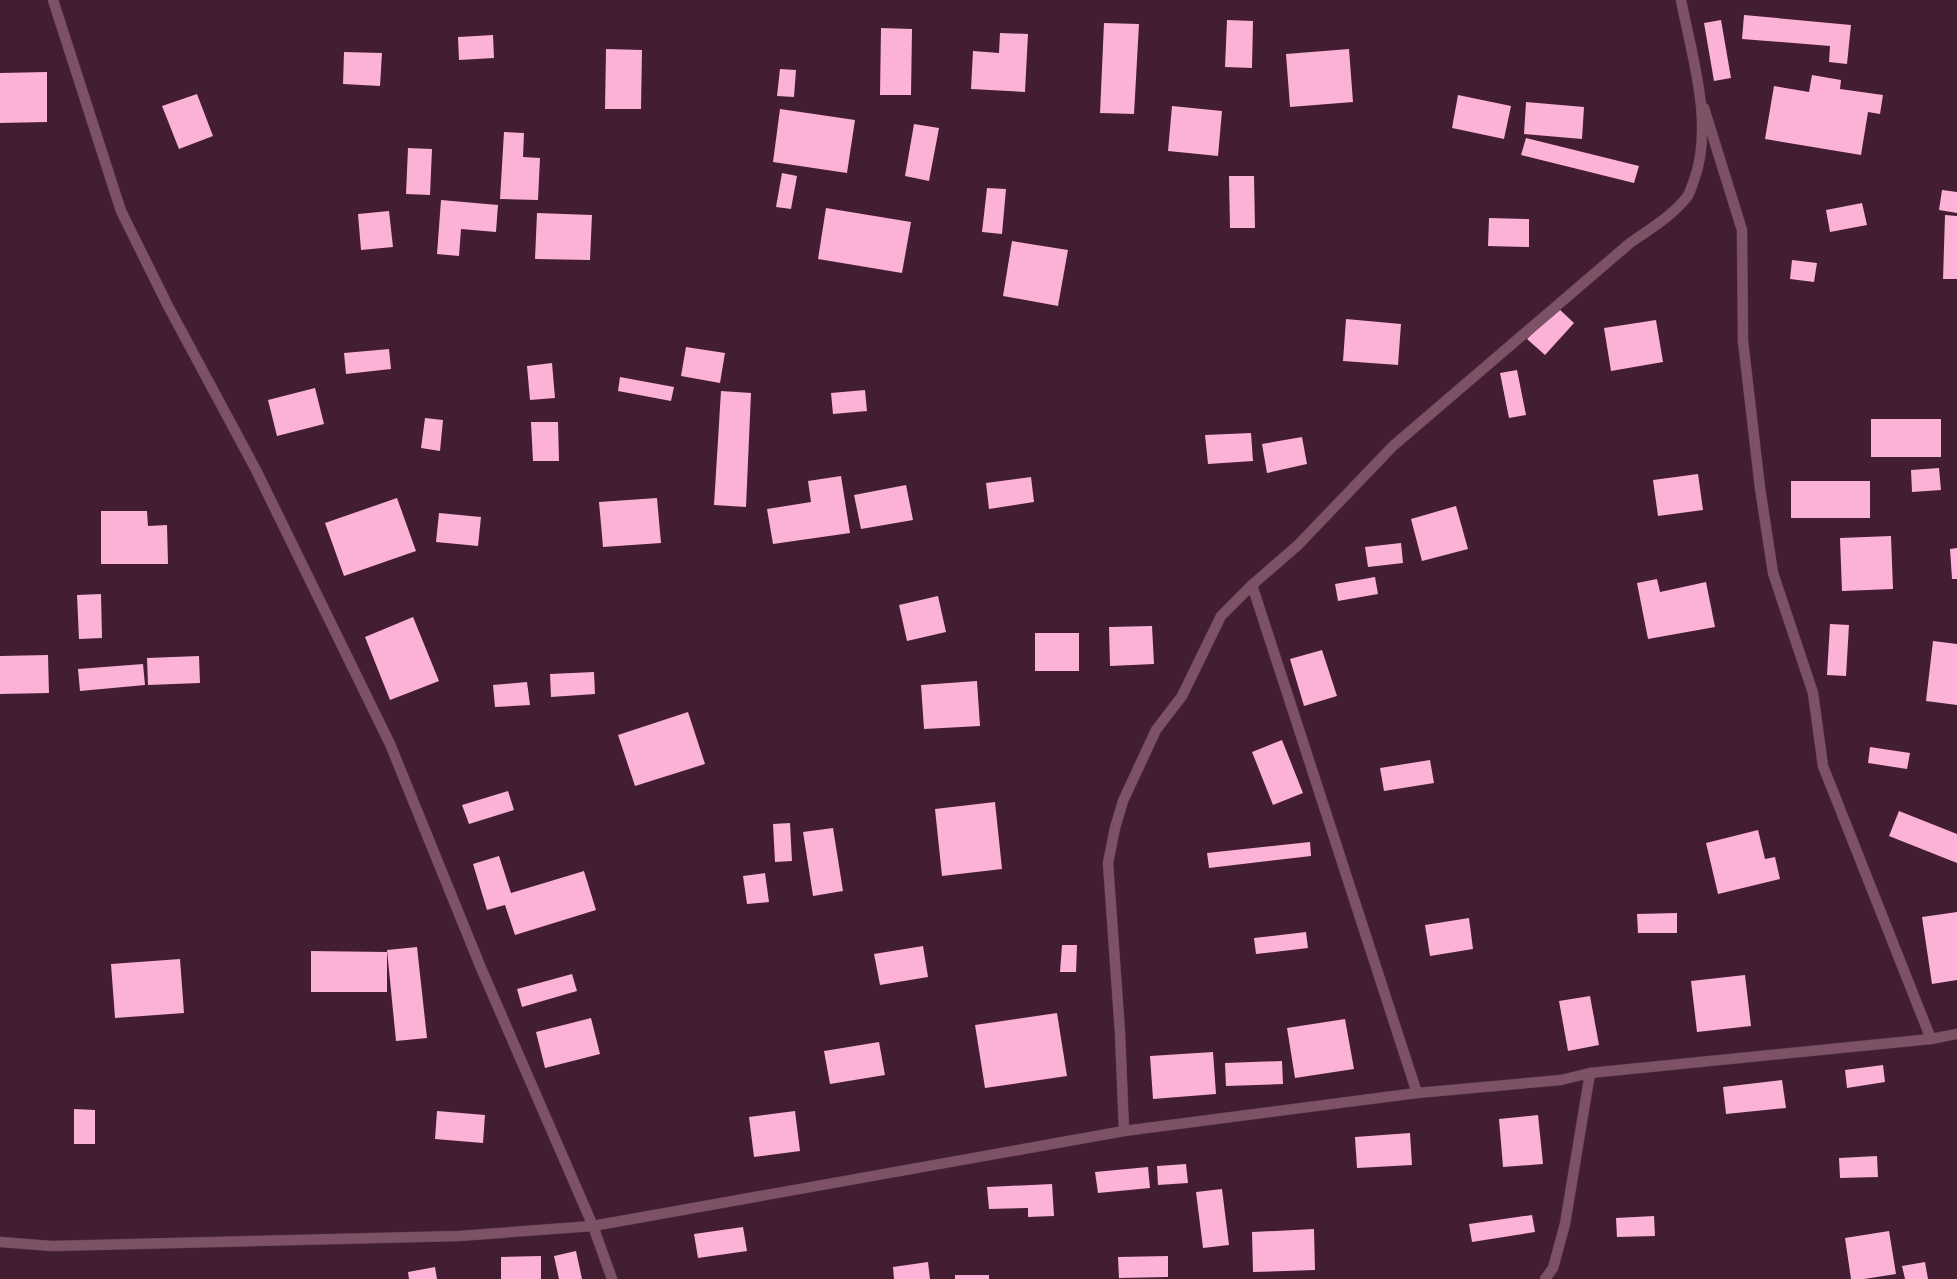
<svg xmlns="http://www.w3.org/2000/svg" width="1957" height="1279" font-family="Lato,sans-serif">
  <rect width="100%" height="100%" fill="#431d31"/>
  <!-- building -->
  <g fill="#fcb1d6">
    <polygon points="1744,15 1851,25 1847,64 1829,62 1830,46 1742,39"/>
    <polygon points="1227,20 1253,21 1252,68 1225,67"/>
    <polygon points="1721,20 1731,78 1714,81 1704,23"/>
    <polygon points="1104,23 1139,24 1134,114 1100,113"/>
    <polygon points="881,28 912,29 911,95 880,95"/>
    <polygon points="1000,33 1028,34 1025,92 971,89 973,51 999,53"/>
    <polygon points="493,35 494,58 459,60 458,37"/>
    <polygon points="606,49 642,50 641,109 605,109"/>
    <polygon points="1349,49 1353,102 1290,107 1286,54"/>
    <polygon points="344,52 382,53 380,86 343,84"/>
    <polygon points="780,69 796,70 794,97 777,96"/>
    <polygon points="47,72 47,122 0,123 0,73"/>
    <polygon points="1812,75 1841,80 1840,89 1883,95 1880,114 1868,112 1861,155 1765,139 1774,86 1809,92"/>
    <polygon points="197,94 213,136 179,149 162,106"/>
    <polygon points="1458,95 1511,106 1504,139 1452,128"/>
    <polygon points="1526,102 1584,107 1582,139 1524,134"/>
    <polygon points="1172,106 1222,111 1218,156 1168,151"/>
    <polygon points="780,109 855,120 847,173 773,162"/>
    <polygon points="914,124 939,128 929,181 905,176"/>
    <polygon points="504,132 524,133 523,157 540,158 538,200 500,199"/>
    <polygon points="1526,138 1639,166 1634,183 1521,155"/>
    <polygon points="408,148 432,149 430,195 406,194"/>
    <polygon points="782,173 797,176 791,209 776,207"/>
    <polygon points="1229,176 1254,176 1255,228 1230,228"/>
    <polygon points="987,188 1006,189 1002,234 982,232"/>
    <polygon points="1942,190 1957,192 1957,213 1939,210"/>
    <polygon points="441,200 498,205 496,232 461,229 459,256 437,254"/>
    <polygon points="1862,203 1867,225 1830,232 1826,210"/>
    <polygon points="826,208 911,222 902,273 818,259"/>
    <polygon points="389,211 393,247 361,250 358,214"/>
    <polygon points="537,213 592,215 590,260 535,259"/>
    <polygon points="1945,215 1957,216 1957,279 1943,279"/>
    <polygon points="1489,218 1529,219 1529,247 1488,246"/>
    <polygon points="1012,241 1068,250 1058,306 1003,296"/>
    <polygon points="1792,260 1817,263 1814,282 1790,279"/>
    <polygon points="1557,307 1574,323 1545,355 1527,339"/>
    <polygon points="1346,319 1401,324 1398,365 1343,361"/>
    <polygon points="1656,320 1663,362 1611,371 1604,328"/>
    <polygon points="686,347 725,353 720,383 681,376"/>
    <polygon points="389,349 391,369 346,374 344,353"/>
    <polygon points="552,363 555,398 530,400 527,366"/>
    <polygon points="1517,370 1526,415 1509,418 1500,373"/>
    <polygon points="620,377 674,387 671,401 618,391"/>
    <polygon points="315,388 324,424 277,436 268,400"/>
    <polygon points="865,390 867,411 833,414 831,393"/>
    <polygon points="721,391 751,393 746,507 714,505"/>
    <polygon points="425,418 443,420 440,451 421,448"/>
    <rect x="1871" y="419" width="70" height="38"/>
    <polygon points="531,422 558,422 559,461 533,461"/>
    <polygon points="1251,433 1253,461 1208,464 1205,435"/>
    <polygon points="1302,437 1307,464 1267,473 1262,444"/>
    <polygon points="1939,468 1941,490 1912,492 1911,470"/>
    <polygon points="1698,474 1703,510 1658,516 1653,480"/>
    <polygon points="841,476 850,533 773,544 767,509 811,502 808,481"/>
    <polygon points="1031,477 1034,502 989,509 986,483"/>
    <rect x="1791" y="481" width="79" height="37"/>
    <polygon points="906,485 913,520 861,529 854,495"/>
    <polygon points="397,498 416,551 344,576 325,523"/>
    <polygon points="657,498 661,543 603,547 599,502"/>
    <polygon points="1456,506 1468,549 1422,561 1411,519"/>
    <polygon points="101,511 147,511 148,526 167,525 168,564 101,564"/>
    <polygon points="439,513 481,517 478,546 436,542"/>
    <polygon points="1891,536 1893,589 1842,591 1840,538"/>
    <polygon points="1401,543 1403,563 1368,567 1365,547"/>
    <polygon points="1957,548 1957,579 1952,579 1950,549"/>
    <polygon points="1375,577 1378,594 1338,601 1335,584"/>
    <polygon points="1657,579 1660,592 1706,582 1715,627 1648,639 1637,583"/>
    <polygon points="101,594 102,638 79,639 77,595"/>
    <polygon points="938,596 946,632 907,641 899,605"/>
    <polygon points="413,617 439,681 390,700 365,637"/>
    <polygon points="1830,624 1849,625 1846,676 1827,675"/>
    <polygon points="1152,626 1154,664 1110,666 1109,627"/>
    <rect x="1035" y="633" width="44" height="38"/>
    <polygon points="1933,641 1957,644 1957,705 1926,701"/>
    <polygon points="1322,650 1337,696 1304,706 1290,659"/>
    <polygon points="48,655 49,693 0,694 0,656"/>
    <polygon points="199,656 200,683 148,685 147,658"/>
    <polygon points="143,664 145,685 80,691 78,669"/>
    <polygon points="594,672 595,694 551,697 550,674"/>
    <polygon points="977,681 980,726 924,729 921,685"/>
    <polygon points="527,682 530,705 495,707 493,685"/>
    <polygon points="688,712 705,764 635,786 618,735"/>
    <polygon points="1282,740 1303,793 1273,805 1252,752"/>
    <polygon points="1870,747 1910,753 1907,769 1868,763"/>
    <polygon points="1430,760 1434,783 1384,791 1380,768"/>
    <polygon points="508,791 514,810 469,824 462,805"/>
    <polygon points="995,802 1002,869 942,876 935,809"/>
    <polygon points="1899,811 1957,834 1957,863 1889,836"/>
    <polygon points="790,823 792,861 775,862 773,824"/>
    <polygon points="833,828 843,891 813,896 803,832"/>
    <polygon points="1758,830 1765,859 1775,857 1780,879 1718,894 1706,843"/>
    <polygon points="1310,842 1311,856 1209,868 1207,853"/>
    <polygon points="499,856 511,893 584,871 596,910 515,935 505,905 487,910 473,864"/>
    <polygon points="765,873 769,902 747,904 743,876"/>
    <polygon points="1957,912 1957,980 1932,984 1922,917"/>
    <polygon points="1677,913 1677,933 1638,933 1637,914"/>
    <polygon points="1469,918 1473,949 1430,956 1425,925"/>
    <polygon points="1306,932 1308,948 1256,954 1254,938"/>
    <polygon points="1062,945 1077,945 1076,972 1060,972"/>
    <polygon points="923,946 928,977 880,985 874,954"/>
    <polygon points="417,947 427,1038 396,1041 387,950"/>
    <polygon points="311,951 387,952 387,992 311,992"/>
    <polygon points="180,959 184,1013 115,1018 111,964"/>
    <polygon points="572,974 577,991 522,1007 517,989"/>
    <polygon points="1745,975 1751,1026 1697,1032 1691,981"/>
    <polygon points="1590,996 1599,1045 1568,1051 1559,1001"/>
    <polygon points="1057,1013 1067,1076 985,1088 975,1025"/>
    <polygon points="591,1018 600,1054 545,1068 536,1032"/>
    <polygon points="1345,1019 1354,1069 1295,1078 1287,1028"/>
    <polygon points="879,1042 885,1075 830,1084 824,1051"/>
    <polygon points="1213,1052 1216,1094 1153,1099 1150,1056"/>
    <polygon points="1282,1061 1283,1084 1226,1086 1225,1063"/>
    <polygon points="1883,1065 1885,1082 1847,1088 1845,1070"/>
    <polygon points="1782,1080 1786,1108 1726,1114 1723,1087"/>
    <polygon points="74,1109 95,1110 95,1144 74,1144"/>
    <polygon points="437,1111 485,1115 483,1143 435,1139"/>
    <polygon points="795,1111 800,1151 754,1157 749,1117"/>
    <polygon points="1538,1115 1543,1164 1503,1167 1499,1119"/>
    <polygon points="1410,1133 1412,1165 1357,1168 1355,1137"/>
    <polygon points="1877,1156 1878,1177 1840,1178 1839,1158"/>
    <polygon points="1186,1164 1188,1183 1158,1185 1157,1166"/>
    <polygon points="1148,1167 1150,1188 1098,1193 1095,1172"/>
    <polygon points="1052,1184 1054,1216 1028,1217 1028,1208 989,1209 987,1187"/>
    <polygon points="1222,1189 1229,1245 1203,1248 1196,1192"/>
    <polygon points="1532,1215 1535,1232 1472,1242 1469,1224"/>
    <polygon points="1654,1216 1655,1236 1617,1237 1616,1218"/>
    <polygon points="743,1227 747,1251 698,1258 694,1234"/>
    <polygon points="1314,1229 1315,1270 1253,1272 1252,1232"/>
    <polygon points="1889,1231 1896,1274 1864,1279 1851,1279 1845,1238"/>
    <polygon points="576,1251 582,1279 559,1279 554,1256"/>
    <polygon points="541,1256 541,1279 501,1279 501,1257"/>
    <polygon points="1168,1256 1168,1277 1119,1278 1118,1257"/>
    <polygon points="928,1262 930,1279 894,1279 893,1267"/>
    <polygon points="1925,1262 1928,1279 1905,1279 1902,1266"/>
    <polygon points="435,1267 437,1279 409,1279 408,1272"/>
    <rect x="955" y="1275" width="34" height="4"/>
  </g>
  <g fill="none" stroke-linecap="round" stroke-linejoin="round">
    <!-- minor casing -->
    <g stroke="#5e3e50" stroke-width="11">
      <g id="minor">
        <polyline points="53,0 121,211 168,306 256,470 390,744 481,968 593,1226 612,1279"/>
        <polyline points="1704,108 1742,230 1743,341 1760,488 1773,573 1813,693 1823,766 1931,1039"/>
        <polyline points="1252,585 1417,1093"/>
        <path d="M1124 1131 1120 1033 1108 863 1115 828 1123 801 1156 730 1182 696 1221 616 1252 585 1298 545 1393 446 1630 243C1650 229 1671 217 1687 197 1690 193 1691 188 1693 183 1715 127 1692 57 1681 0"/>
        <polyline points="0,1242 52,1246 459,1236 593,1226 1124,1131 1417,1093 1561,1080 1590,1073 1931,1039 1957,1034"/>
        <polyline points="1545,1279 1553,1268 1565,1224 1590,1073"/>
      </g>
    </g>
    <!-- minor -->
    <use href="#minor" stroke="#7d5267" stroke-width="10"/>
  </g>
</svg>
